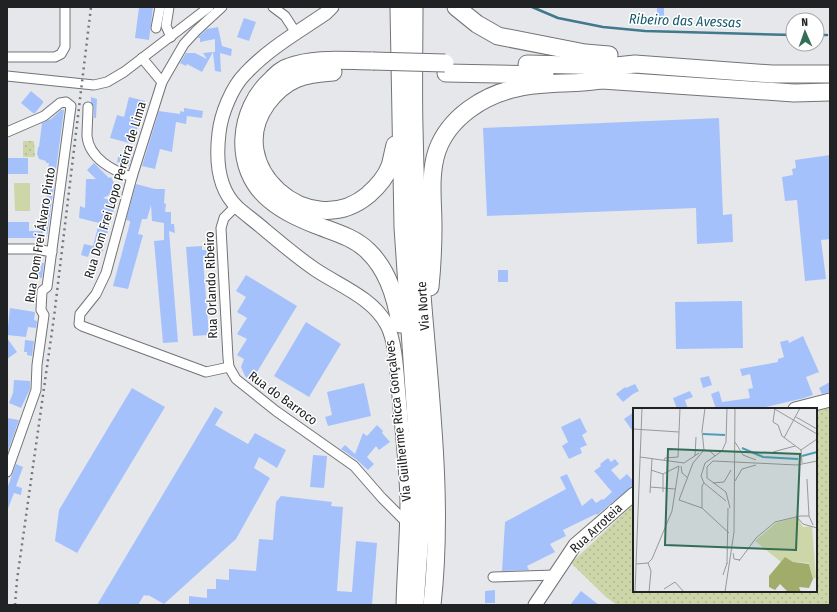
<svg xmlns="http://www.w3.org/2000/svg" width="837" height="612" font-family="'Fira Sans Condensed',sans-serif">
  <defs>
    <pattern id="grass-dots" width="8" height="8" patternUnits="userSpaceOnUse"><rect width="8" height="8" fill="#cdd6a8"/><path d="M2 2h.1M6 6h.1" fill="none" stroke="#b0b790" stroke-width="1.8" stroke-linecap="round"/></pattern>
  </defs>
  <rect width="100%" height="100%" fill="#e6e7ea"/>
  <!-- grass -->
  <g fill="url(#grass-dots)">
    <polygon points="23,141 34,141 35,157 23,157"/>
    <polygon points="830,407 830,605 617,605 606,597 571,563 634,504 634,591 816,591 816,410"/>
  </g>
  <!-- pitch -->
  <polygon fill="#cdd6a8" points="14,183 30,183 30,211 15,211"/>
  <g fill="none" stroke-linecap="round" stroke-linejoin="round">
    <!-- stream -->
    <g stroke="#40788d" stroke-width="2.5">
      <polyline points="532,7 558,18 603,27 645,31 793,35"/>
      <polyline points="817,35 827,35"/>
    </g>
  </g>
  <!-- building -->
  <g fill="#a5c1fc">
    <polygon points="139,7 153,7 149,40 135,38"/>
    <rect x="657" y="8" width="7" height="15"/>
    <polygon points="244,18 256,22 249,41 237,37"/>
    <polygon points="218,27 222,46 232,49 231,56 220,53 221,72 215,71 213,52 217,52 215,52 215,39 200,42 200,38 197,38 207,29"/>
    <polygon points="213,52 202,72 187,64 186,66 180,63 186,53 195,53 207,59 203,53"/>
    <polygon points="31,91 43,101 43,103 35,113 33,113 21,103"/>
    <polygon points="91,97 97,99 96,118 94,118 94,107 91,102"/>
    <polygon points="129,97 145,101 133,144 110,138 117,115 124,117"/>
    <polygon points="184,108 203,111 202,118 187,116 186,124 176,122 172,152 160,149 155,169 142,166 159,111 180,114 180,111 184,112"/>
    <polygon points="61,110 64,110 47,237 45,210 47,194 49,194 51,180 47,180 49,163 46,163 46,161 39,159 37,154 38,147 39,147 42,123 51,119"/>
    <polygon points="719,118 723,215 732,214 733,242 697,244 696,208 487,216 483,128"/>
    <polygon points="119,153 132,157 129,166 117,162"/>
    <polygon points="830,155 830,239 821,240 826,279 805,281 797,200 785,201 782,177 793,175 792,169 796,168 795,160"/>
    <rect x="7" y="158" width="21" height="16"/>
    <polygon points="94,163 109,178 111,177 118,191 103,198 116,202 101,257 89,254 88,257 81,255 84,244 93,246 99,223 79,218 80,206 85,208 86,179 96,179 87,170"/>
    <polygon points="136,184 155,189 165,189 164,203 166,204 165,212 171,212 171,224 174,224 175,233 169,231 178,342 163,343 154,241 164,240 164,223 152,221 151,205 147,219 142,219 138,234 143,235 128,289 113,286 130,223 130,221 126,220"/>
    <polygon points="7,222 29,222 29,231 43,231 43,238 7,238"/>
    <polygon points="202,246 202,250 210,250 210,252 213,252 214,259 203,260 209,335 193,336 186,247"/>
    <polygon points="36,262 44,263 42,278 34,277"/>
    <rect x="498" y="270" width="10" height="12"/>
    <polygon points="246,275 297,306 251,382 245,376 241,367 244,359 237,355 247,339 237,334 247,318 237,312 246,297 236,291"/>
    <polygon points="742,301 743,348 676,349 675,302"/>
    <polygon points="10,308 35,312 34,320 37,321 36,328 28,327 26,337 7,335"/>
    <polygon points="306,322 341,344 309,397 274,376"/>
    <polygon points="803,336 819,372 806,377 813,395 804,398 758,409 716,409 711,394 719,391 722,402 750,398 748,389 753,388 750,374 742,376 740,369 778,362 778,359 784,357 780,342 788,340 789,343"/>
    <polygon points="7,338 17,352 7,359"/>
    <polygon points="25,340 34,341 32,356 27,355 27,352 24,352"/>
    <polygon points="709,376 712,385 703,388 700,378"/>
    <polygon points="14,380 30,381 30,389 21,408 9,403 13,393"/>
    <polygon points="830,382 830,392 822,394 819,388"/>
    <polygon points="364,383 371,416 328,426 325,417 332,415 327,392"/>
    <polygon points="635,384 639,391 633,394 623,402 616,394 625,387 626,388"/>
    <polygon points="132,388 165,407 77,553 55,541 59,510"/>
    <polygon points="690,391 693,397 685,400 688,409 677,409 673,398"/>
    <polygon points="215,407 223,412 215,425 248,444 255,433 286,450 277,468 259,457 254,468 270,478 236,539 164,604 148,595 147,596 144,595 138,605 97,605"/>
    <polygon points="634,412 634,433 624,419"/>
    <polygon points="7,418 19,420 7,454"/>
    <polygon points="580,418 587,432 582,435 587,445 580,448 582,453 569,459 562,446 568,442 561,427"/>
    <polygon points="377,425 383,431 382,433 390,442 379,450 376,446 367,457 374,464 368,470 357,460 341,449 345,445 355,454 363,433 367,436"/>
    <polygon points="313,455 327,456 324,488 310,487"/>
    <polygon points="608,458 611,462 615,459 619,464 611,470 620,480 627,474 634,482 634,485 597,515 596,514 563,530 566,536 550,544 555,552 527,566 529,570 502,571 505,522 566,489 560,477 567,474 582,506 592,498 596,503 602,499 603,500 612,492 594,471 601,466 600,464"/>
    <polygon points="16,464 23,467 16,486 22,488 21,495 14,493 7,511 7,489"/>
    <polygon points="281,496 332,502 331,506 343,507 337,591 352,592 356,541 377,543 372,605 189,605 189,596 207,598 207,589 216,589 216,579 229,580 229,569 256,571 259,539 273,540 276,502"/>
    <polygon points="495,590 495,603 485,603 485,591"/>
    <polygon points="581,591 599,605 570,605"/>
  </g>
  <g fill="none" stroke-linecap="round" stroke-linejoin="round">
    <!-- street casing -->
    <g stroke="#737477" stroke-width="11">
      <g id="street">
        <polyline points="169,7 166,26 171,37"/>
        <polyline points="222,7 196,31 184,44 162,82 132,177 106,273 96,294 80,314 79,324 82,326 206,372 229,367"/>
        <polyline points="273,7 285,16 296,33"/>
        <polyline points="156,28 160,7"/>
        <polyline points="7,57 55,57 61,54 65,47 65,7"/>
        <polyline points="142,58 162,82"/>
        <polyline points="7,76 94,85 107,82 124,72 209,7"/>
        <path d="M88 107C88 117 87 127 87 136 89 158 113 171 132 177"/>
        <polyline points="7,132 44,116 60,103 66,102 71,106 47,287 42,291 41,310 44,315 37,365 36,390 7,472"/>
        <polyline points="236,206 224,218 221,228 228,358 229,367 236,379 276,411 354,466 382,498 407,523"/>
        <polyline points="7,249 36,249 52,252"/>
        <polyline points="493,577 555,575"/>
      </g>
    </g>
    <!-- secondary casing -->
    <g stroke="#737477" stroke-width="15">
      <g id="secondary">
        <path d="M332 7 326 13C298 32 268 49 245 74 232 87 221 114 219 133 216 158 217 188 237 207 246 215 256 222 265 230 282 244 298 258 316 270 340 286 373 298 387 325 396 342 397 376 399 396 402 430 406 465 407 500 407 535 404 570 403 605"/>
        <polyline points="795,409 830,400"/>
        <polyline points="535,605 575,545 634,494"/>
      </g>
    </g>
    <!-- highway casing -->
    <g stroke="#737477" stroke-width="19">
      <g id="highway">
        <polyline points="399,7 403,227 420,478 420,534 415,605"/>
        <path d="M414 7C414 47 413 88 414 128 415 179 417 231 421 282 429 389 444 498 432 605"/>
        <polyline points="456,7 477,24 498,36 585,53 609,55"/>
        <path d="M373 61C346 61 315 57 289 67 282 69 277 74 272 79 238 109 232 168 269 199 283 211 299 218 316 225 334 232 354 237 368 251 388 270 396 297 400 324"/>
        <polyline points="527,64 616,66 635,64 772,74 830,74"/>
        <path d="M333 72C303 74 286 78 267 103 221 166 309 244 368 195 376 188 386 177 390 166 392 160 393 152 395 145"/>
        <polyline points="446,73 545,75"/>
        <polyline points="591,77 602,80 794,93 830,92"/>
        <path d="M430 287C432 267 433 246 433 226 433 201 429 175 437 151 449 117 484 95 517 88 546 81 574 85 602 80"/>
      </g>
    </g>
    <!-- street -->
    <use href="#street" stroke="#fff" stroke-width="9"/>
    <!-- secondary -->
    <use href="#secondary" stroke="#fff" stroke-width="13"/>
    <!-- highway -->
    <use href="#highway" stroke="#fff" stroke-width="17"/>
    <!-- rail -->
    <polyline stroke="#767779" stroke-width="2.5" stroke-dasharray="2 4" stroke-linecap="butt" points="15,605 17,580 54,317 91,7"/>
    <!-- highway-bridge casing -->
    <g stroke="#737477" stroke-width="19" stroke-linecap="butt">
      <polyline id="highway-bridge" points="373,61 445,63"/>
    </g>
    <!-- highway-bridge -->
    <use href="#highway-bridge" stroke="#fff" stroke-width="17"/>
  </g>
  <g text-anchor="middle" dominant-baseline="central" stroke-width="3" stroke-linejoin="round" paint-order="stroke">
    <!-- street labels -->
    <g font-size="13" fill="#212223" stroke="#fff">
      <text transform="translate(115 190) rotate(-73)">Rua Dom Frei Lopo Pereira de Lima</text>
      <text transform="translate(40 235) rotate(-81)">Rua Dom Frei Álvaro Pinto</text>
      <text transform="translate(211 285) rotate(-92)">Rua Orlando Ribeiro</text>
      <text transform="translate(423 306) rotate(-94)">Via Norte</text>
      <text transform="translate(283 398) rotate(36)">Rua do Barroco</text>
      <text transform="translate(398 421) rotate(-96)">Via Guilherme Ricca Gonçalves</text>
      <text transform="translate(596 528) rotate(-43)">Rua Arroteia</text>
    </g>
    <!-- water labels -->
    <g font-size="14" font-style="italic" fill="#16586c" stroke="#fff">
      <text transform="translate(685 21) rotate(2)">Ribeiro das Avessas</text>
    </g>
  </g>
  <!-- overview -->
  <g transform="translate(633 408)">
    <rect width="184" height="184" fill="#e6e7ea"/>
    <path d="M164 109 170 119 179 118 183 170 180 171 176 155 160 154 152 150 148 154 122 133 143 115Z" fill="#cdd6a8"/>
    <path d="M152 149 160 154 176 156 180 171 176 180 166 179 168 184H155L147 176 142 182 136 179V168Z" fill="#a1ac6b"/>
    <path fill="none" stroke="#4d9dba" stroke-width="2" d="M70 26 92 27M109 40 130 49 165 51M169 48 184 44"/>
    <path fill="none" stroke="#97989a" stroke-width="1" d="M72 0 69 23 71 42 60 55 46 92 69 100 96 125M140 0 184 26M142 0 140 14 145 17 149 28 168 42M163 9 184 21M0 21 46 24M151 30 167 0M102 34 110 47 123 52M70 42 77 43 82 48M168 42 184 31M168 42 169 55M140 44 162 38M62 48 63 29M7 49 51 55 66 45M31 52 32 50 45 49 47 0M48 58 49 65 55 70M174 71 176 108 180 117M102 73 109 61 123 57M80 75 91 74 98 62M17 79 42 81M30 84V66M17 85 19 51M93 93 71 75 68 68 72 55 89 43 93 34 94 0M69 100V78L71 75M97 100 93 84 74 70V59L80 53 164 57 184 53M163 108 170 116 184 120M100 145 101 151 107 152M106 153 123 130 142 114 167 108H176M15 155 18 163 16 184M3 156 15 155 19 151 39 103 46 58 30 66 18 62M94 156 95 100M90 167 94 155M31 181 42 174 51 184M2 184 9 0M92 184 101 124 102 0"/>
    <path fill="#356e56" fill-opacity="0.15" stroke="#356e56" stroke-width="2" d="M35 41 167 46 163 142 32 137Z"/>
    <rect width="184" height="184" fill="none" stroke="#212223" stroke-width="2"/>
  </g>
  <!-- border -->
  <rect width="837" height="612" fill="none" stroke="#212223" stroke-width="16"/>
  <!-- north arrow -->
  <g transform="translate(805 32) rotate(358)"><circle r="19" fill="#ffffff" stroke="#a6a7a7"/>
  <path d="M0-3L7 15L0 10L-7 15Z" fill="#356e56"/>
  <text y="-6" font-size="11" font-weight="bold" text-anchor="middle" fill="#212223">N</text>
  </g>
</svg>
